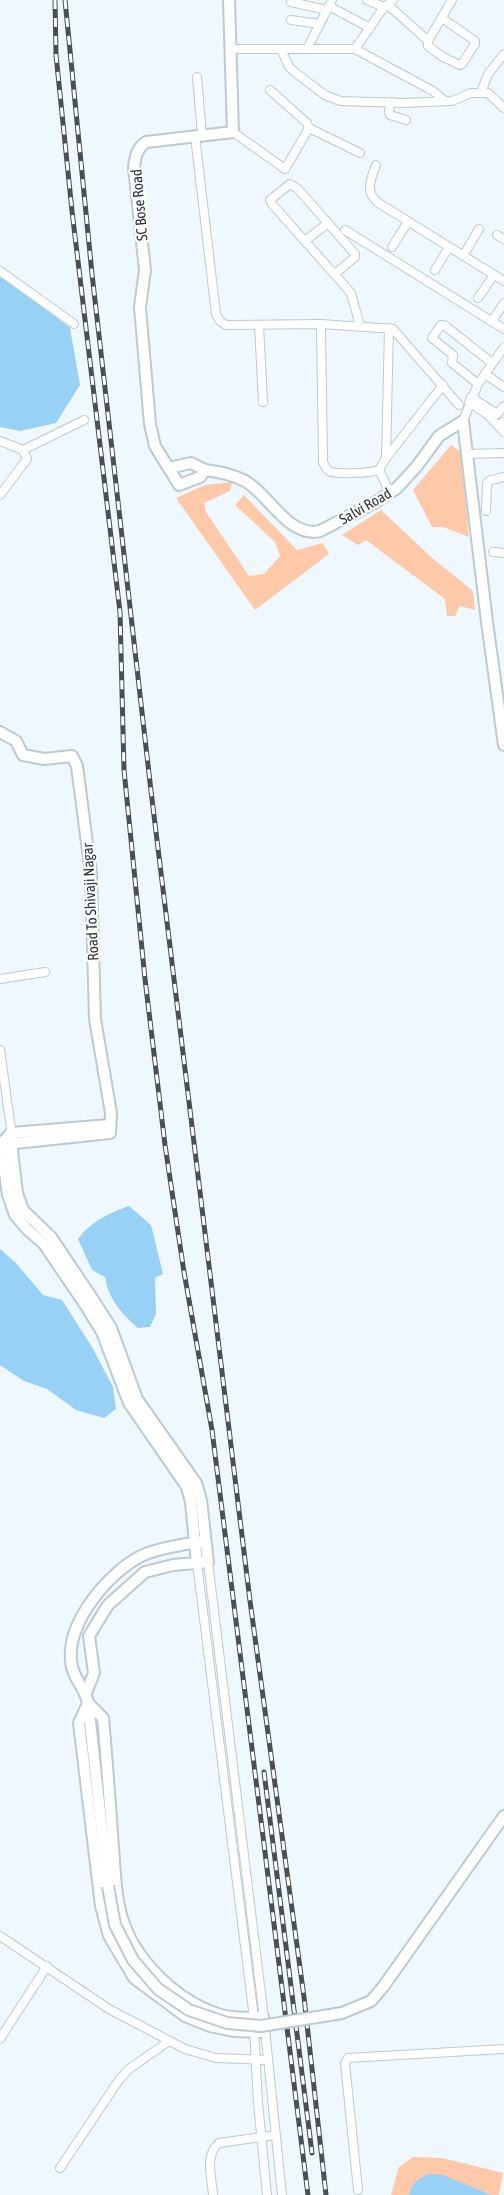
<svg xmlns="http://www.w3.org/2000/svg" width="504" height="2195" font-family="'Asap Condensed',sans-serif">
  <rect width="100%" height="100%" fill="#eff8fe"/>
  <!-- green -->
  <g fill="#fdc9a8">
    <polygon points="451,445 461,452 469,537 443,527 432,527 413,490"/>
    <polygon points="232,482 230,491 204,503 206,512 249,576 264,574 280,556 275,542 235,505 244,495 297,550 323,543 329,554 255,610 176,498 205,485"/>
    <polygon points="381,510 431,557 473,591 475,610 460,606 455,616 447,616 445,599 366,540 358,545 342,535"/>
    <polygon points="413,2157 442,2158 503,2173 499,2195 391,2195 399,2167"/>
  </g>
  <!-- water -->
  <g fill="#97d1f6">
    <polygon points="0,274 70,328 80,385 56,423 20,431 0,427"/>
    <path d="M129 1206 151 1225 163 1274 155 1278 156 1314 150 1327 138 1328C121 1313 109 1300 105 1277L92 1270 78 1239C90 1222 109 1213 129 1206Z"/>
    <polygon points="0,1249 16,1263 43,1295 62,1300 92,1347 113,1387 116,1409 104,1418 76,1410 47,1389 24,1381 0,1365"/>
    <path d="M429 2174 443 2175 491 2195H409C412 2183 417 2179 429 2174Z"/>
  </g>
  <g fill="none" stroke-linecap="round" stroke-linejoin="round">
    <!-- minor casing -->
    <g stroke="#bbcad4" stroke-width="10">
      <g id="minor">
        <polyline points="367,0 384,7"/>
        <polyline points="291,2 327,10"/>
        <polyline points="388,5 425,38"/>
        <polyline points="329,6 370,28"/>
        <polyline points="442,18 475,41 475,44 462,64 460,65 443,57 428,46 428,41 452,0"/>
        <polyline points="291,20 320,24"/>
        <polyline points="230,49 281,49 289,67 297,74 325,95 340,101 403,103 452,101 471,93 488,93 504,108"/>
        <polyline points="281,49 355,49 433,91 445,101"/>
        <polyline points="307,49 332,0"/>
        <polyline points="355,49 384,7 393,0"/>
        <polyline points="197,77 202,135"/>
        <polyline points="270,90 307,123 309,128 360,153"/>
        <polyline points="481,93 488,74 504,54"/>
        <polyline points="391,102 389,111 390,115 406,120"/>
        <polyline points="233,132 285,169 309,128"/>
        <path d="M195 136 216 314 220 321 226 325 321 324 323 462C325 466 325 468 329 471 337 475 370 473 379 470L386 458 443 385"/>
        <path d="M376 165C371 179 365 190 377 202L504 281"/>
        <polyline points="345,230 504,329"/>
        <polyline points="497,235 504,239"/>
        <polyline points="305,241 328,223"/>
        <polyline points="392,247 408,222"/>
        <polyline points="463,256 479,229"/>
        <polyline points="435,270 449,247"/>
        <polyline points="0,271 74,324"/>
        <polyline points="335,274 355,257 355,254 298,189 290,184 270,200 272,204 351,293 360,326"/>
        <polyline points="478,298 494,275"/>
        <polyline points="492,321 504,303"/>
        <polyline points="321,324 393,329 459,405"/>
        <polyline points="259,325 263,402"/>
        <polyline points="485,374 504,387"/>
        <polyline points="478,384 452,363 453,355 432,338 441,325 444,325 492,363"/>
        <polyline points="471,397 497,414 504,406"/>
        <polyline points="469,402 489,416 504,432"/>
        <polyline points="463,421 478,384 504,347"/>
        <polyline points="503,422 504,423"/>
        <polyline points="0,441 23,450 27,459 0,495"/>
        <polyline points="23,450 84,420"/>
        <polyline points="468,454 504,453"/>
        <polyline points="386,458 389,328"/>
        <polyline points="379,470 390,493"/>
        <polyline points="486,511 487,483 491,480 504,477"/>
        <polyline points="493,552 504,553"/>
        <polyline points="0,979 45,972"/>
        <polyline points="0,1050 12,1136"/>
        <polyline points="208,1562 263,2010 282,2195"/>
        <polyline points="197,1563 253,2010 258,2103 267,2195"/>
        <polyline points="0,1936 109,2009 185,2049 216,2058 267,2060"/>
        <polyline points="0,2039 47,1966"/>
        <polyline points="60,2168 119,2080 129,2069 169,2041"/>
        <polyline points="358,2190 345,2063 348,2058 504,2049"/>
        <path d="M213 2195C212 2178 204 2155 219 2143L275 2135"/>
      </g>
    </g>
    <!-- tertiary casing -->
    <g stroke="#bbcad4" stroke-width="14">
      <g id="tertiary">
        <path d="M229 0 233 132 146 142C137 148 135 157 134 168L145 270 140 307 150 424 155 446 179 485 200 477 205 470C219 472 232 474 245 481 269 494 288 538 320 531L376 502 397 488 417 466 439 436 463 421 487 622 504 745"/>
        <polyline points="169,468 191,463 205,470"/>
        <polyline points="0,732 16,741 23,755 44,759 72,756 77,766 91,874 95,1019 111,1113 110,1133 16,1143 12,1146 12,1151 17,1193 23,1210 51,1237 94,1301 111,1328 137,1399 196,1483 201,1500 208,1562 173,1565 145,1572 108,1605 89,1636 94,1673 86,1693"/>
        <polyline points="110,1125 11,1133 3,1142 2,1151 8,1195 15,1215 27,1229 44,1244 86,1306 102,1332 129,1403 187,1487 191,1502 197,1563"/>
        <path d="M108 1886 88 1703C85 1687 72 1678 71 1661 67 1622 108 1573 141 1556 156 1549 183 1544 200 1542"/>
        <polyline points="383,1987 504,1816"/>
        <path d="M263 2017C249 2018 232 2019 218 2014 178 2001 138 1963 124 1924 115 1900 115 1871 113 1847 110 1804 107 1761 103 1718L88 1703 79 1723 101 1906 109 1936 134 1978 185 2016 210 2026 234 2031 264 2032"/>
      </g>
    </g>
    <!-- minor -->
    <use href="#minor" stroke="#fff" stroke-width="8"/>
    <!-- tertiary -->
    <use href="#tertiary" stroke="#fff" stroke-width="10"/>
    <!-- rail casing -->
    <g stroke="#494f54" stroke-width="5">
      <g id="rail">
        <polyline points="55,0 56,55 72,211 120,612 124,770 145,979 165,1145 184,1272 212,1430 308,2195"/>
        <polyline points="65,0 92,274 151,791 250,1601 304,1997 326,2195"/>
        <polyline points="264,1772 312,2153"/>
      </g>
    </g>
    <!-- rail -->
    <use href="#rail" stroke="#fff" stroke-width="3" stroke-dasharray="9" stroke-linecap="butt"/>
    <!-- tertiary-bridge casing -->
    <g stroke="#bbcad4" stroke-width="14" stroke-linecap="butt">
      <polyline id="tertiary-bridge" points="108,1886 115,1925 133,1960 158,1989 189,2010 227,2023 261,2026 342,2013 371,2001 383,1987"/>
    </g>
    <!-- tertiary-bridge -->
    <use href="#tertiary-bridge" stroke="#fff" stroke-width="10"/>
  </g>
  <g text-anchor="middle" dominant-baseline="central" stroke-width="4.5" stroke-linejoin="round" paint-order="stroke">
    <!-- street labels -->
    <g font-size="15" fill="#2e3438" stroke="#fff">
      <text transform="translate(139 205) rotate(-95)">SC Bose Road</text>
      <text transform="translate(365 506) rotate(-30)">Salvi Road</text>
      <text transform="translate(90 902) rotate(-93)">Road To Shivaji Nagar</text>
    </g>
  </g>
</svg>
